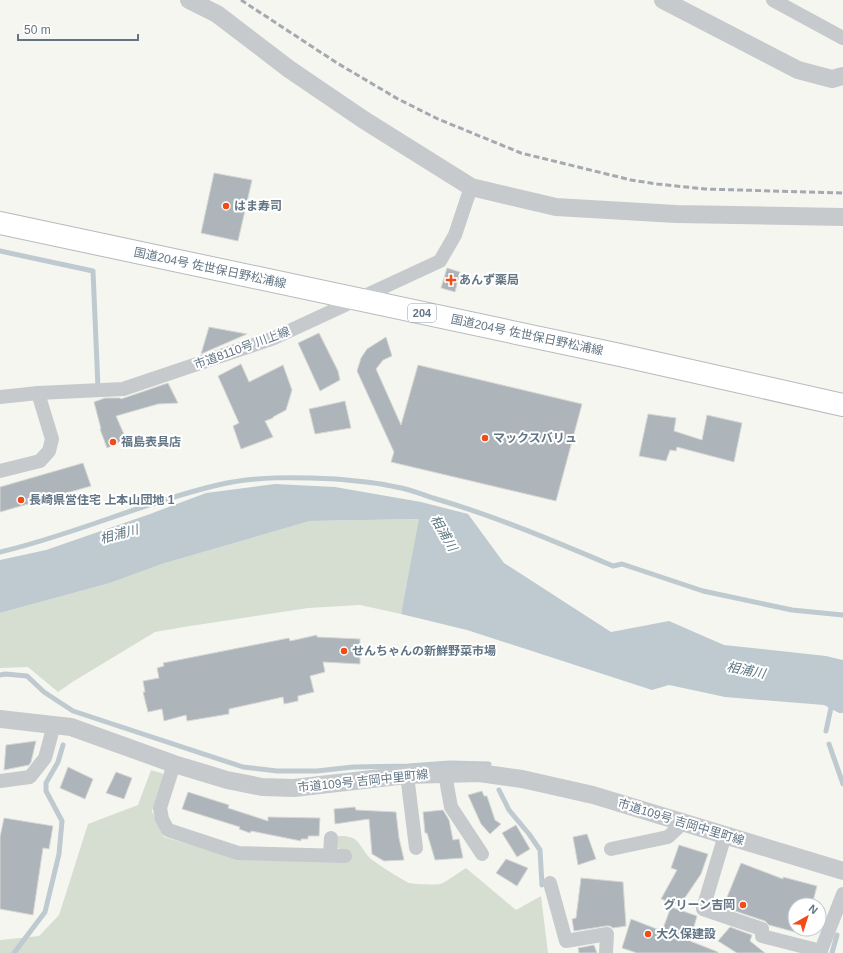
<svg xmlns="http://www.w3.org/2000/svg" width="843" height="953" font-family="Helvetica,'Noto Sans JP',sans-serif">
  <rect width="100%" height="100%" fill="#f6f6f1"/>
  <!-- green -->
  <g fill="#d6ded2">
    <polygon points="420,519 401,614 360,605 308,608 184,627 155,632 74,681 58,692 28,667 0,668 0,613 110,583 162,564 310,521"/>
    <path d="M151 770 164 774 152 811 164 837 235 858 346 849H340L337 847 338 836C360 835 357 844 370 858 374 862 404 881 409 883 413 884 435 885 440 884 447 882 459 872 466 868L516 910 541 896 548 953H0V940L39 936 59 915 88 824 138 805Z"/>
  </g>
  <!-- water -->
  <polygon fill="#becacf" points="275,484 335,487 421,502 468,514 504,563 611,632 669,621 724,645 826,656 843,660 843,713 839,713 824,705 725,697 669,685 652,690 467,630 401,614 419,519 310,521 162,564 110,583 0,613 0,560 46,550 150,514 206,493"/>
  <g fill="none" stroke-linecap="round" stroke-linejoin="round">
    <!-- stream -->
    <g stroke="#becacf" stroke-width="5">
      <polyline points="0,251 93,271 98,388"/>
      <path d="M0 552C74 535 144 502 218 485 256 476 296 477 336 479 356 481 377 482 396 487 409 489 421 494 433 498 495 516 554 541 613 566L622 564 703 591 792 610 843 615"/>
      <polyline points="0,675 5,674 27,676 44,692 73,711 243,767 277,771 317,771 353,767 408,766 450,763 489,764"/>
      <polyline points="826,731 832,703"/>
      <polyline points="829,744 843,784"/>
      <polyline points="499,790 509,810 529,834 540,850 542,885"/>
      <polyline points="14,953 45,912 59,854 62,821 46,791 46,783 58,762 63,745"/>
      <polyline points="832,953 837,935"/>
    </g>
  </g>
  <!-- building -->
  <g fill="#adb5ba" stroke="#d7d7d4">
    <polygon points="214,173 252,180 238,241 201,233"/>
    <polygon points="447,268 460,272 455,292 441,288"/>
    <polygon points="209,327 247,334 201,354"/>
    <polygon points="319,333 338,371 340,380 320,391 298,343"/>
    <polygon points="386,337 392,356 383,360 376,369 401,425 418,365 582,404 556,501 391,462 394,452 357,371 361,358 367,349"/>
    <polygon points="241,364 249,382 283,365 292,390 286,410 273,417 273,418 265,421 273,437 241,449 233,426 239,423 218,376"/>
    <polygon points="168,383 178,403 158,404 116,416 126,439 107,448 100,429 101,429 94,402 105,398 120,398 121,399"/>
    <polygon points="345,401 351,428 315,434 309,409"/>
    <polygon points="648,414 676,418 674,431 702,440 707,415 742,423 734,462 677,447 676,451 670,450 666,461 639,456"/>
    <polygon points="83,463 91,486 0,512 0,487"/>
    <polygon points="317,635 317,637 360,639 360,664 323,662 325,672 310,676 314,692 298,696 298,701 284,704 283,697 229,709 229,714 187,721 186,715 164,721 162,709 148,712 143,692 145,692 143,681 159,678 157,668 164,666 163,663 289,638 290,641"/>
    <polygon points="36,741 31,762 29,765 4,770 6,745"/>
    <polygon points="68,767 93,779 85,799 60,788"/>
    <polygon points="116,772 132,778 124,799 106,793"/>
    <polygon points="482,791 484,796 487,796 495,820 501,824 490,834 481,824 468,795"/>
    <polygon points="188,792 229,805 228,808 268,821 268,817 320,818 319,836 308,836 308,839 301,839 301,841 251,831 250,833 239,829 240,827 182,809"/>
    <polygon points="355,807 356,810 396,812 399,838 404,860 384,861 372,854 369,819 335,824 334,809"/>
    <polygon points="443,810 449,820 453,840 459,839 463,858 435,860 427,833 425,833 423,812"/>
    <polygon points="4,818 53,826 49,849 43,848 33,915 0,909 0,837"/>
    <polygon points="516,825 530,849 517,857 502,833"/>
    <polygon points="587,834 596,859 578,865 573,837"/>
    <polygon points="679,845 708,854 701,874 680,905 661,899 677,870 671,868"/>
    <polygon points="506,859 528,868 517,886 496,873"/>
    <polygon points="741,863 783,879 783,877 817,886 812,905 795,903 795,932 769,925 765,921 723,907"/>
    <polygon points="581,878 623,882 626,926 613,928 610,926 606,926 574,931 572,919 576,918"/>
    <polygon points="671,907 697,916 690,941 718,952 718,953 637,953 622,948 631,919 662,931"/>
    <polygon points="730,927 752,935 750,941 765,953 737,953 718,941"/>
    <polygon points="594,945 597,953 579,953 578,948"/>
  </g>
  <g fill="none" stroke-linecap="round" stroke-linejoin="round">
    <!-- trunk casing -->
    <g stroke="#b6babd" stroke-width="24">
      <polyline id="trunk" points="0,223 620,355 843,405"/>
    </g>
    <!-- minor -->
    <g stroke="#c7cacd" stroke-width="14">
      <polyline points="773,0 843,38"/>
      <polyline points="0,397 38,393 123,389 274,338 440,261 455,235 471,187"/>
      <polyline points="0,471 40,461 49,451 52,439 38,393"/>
      <polyline points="174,764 160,808 162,819 168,830 238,853 345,856"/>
      <polyline points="445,774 451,807 482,854"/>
      <polyline points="407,775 416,848"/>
      <polyline points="0,781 30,777 45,758 54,725"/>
      <polyline points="725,835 703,909 762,929 762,936 821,951"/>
      <polyline points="611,849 668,837 683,823"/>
      <polyline points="330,855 331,838"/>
      <polyline points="550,883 566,941 607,934 606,953"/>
      <polyline points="820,953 843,894"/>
    </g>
    <!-- tertiary -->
    <g stroke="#c7cacd" stroke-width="18">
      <polyline points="189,0 217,14 289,69 364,120 471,187 556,207 676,214 843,217"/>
      <polyline points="663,0 798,70 832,79 843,76"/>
      <polyline points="0,719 71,727 174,764 227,780 262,787 294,788 407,775 479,773 522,779 593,795 843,871"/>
    </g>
    <!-- trunk -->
    <use href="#trunk" stroke="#fff" stroke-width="22"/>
    <!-- rail -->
    <polyline stroke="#a4aab0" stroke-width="3" stroke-dasharray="6 3" stroke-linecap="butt" points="241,0 337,63 398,99 438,119 521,153 631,180 657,184 705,189 843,193"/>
  </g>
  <!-- markers -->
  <g fill="#f24b15" stroke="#fff" stroke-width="1.5">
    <circle cx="226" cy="206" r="4"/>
    <path d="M449 274h4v4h4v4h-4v4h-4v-4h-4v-4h4z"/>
    <circle cx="485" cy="438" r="4"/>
    <circle cx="113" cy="442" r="4"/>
    <circle cx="21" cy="500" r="4"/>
    <circle cx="344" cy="651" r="4"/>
    <circle cx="743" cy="905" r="4"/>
    <circle cx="648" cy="934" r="4"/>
  </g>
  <g text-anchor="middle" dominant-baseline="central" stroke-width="4" stroke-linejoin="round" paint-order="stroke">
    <!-- shield labels -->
    <rect fill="#fff" stroke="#919eaa" stroke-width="1" x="408" y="304" width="28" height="18" rx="3"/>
    <g font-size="11" font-weight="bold" fill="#627585">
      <text x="422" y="313">204</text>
    </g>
    <!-- poi labels -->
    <g font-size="12" font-weight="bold" fill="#627585" stroke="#fff" text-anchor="start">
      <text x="234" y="206">はま寿司</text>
      <text x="459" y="280">あんず薬局</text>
      <text x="493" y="438">マックスバリュ</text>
      <text x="121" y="442">福島表具店</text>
      <text x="29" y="500">長崎県営住宅 上本山団地 1</text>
      <text x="352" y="651">せんちゃんの新鮮野菜市場</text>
      <text x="735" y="905" text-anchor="end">グリーン吉岡</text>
      <text x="656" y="934">大久保建設</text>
    </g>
    <!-- street labels -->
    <g font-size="12" fill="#627585" stroke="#fff">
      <text transform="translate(210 268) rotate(12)">国道204号 佐世保日野松浦線</text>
      <text transform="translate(527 335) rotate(12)">国道204号 佐世保日野松浦線</text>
      <text transform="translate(242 348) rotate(-20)">市道8110号 川上線</text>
      <text transform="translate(363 781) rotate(-6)">市道109号 吉岡中里町線</text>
      <text transform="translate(681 822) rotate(17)">市道109号 吉岡中里町線</text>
    </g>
    <!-- water labels -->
    <g font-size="13" font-style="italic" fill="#5d7783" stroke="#fff">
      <text transform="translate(444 533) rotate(60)">相浦川</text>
      <text transform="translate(119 534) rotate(-15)">相浦川</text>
      <text transform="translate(746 670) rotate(11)">相浦川</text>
    </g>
  </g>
  <!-- north arrow -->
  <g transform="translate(807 917) rotate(39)"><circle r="19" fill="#ffffff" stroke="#c0c8ce"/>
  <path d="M0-3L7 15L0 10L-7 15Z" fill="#f24b15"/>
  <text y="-6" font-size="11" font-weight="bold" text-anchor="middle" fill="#627585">N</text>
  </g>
  <!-- scale -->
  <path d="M18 34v6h120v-6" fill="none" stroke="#627585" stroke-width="2"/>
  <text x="24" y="34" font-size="12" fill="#627585" stroke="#ffffff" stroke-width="3" paint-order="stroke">50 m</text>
</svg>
